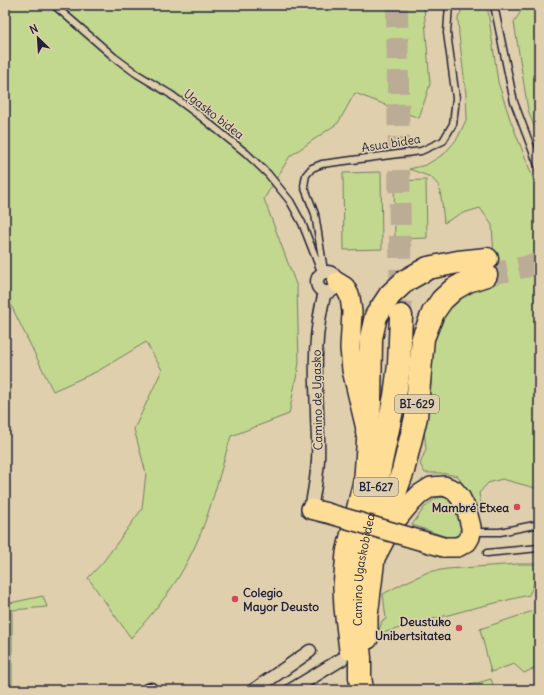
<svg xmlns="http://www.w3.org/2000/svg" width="544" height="695" font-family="Delius,sans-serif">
  <rect width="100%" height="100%" fill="#e0cfac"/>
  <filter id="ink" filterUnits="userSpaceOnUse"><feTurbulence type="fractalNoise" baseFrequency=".025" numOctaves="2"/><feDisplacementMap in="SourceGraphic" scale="8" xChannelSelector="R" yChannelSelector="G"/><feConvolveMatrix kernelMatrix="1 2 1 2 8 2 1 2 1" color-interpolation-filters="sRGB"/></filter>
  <g filter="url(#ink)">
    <!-- green -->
    <g fill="#c2d88e" stroke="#727d64">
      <path d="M5 5H425L424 7 430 84 419 118 355 93 338 123 290 156 264 199 297 287 299 363 289 414 231 436C218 479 208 525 186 564 172 591 151 615 131 638L88 578 103 562 142 509 146 473 134 429 162 370 146 342 98 371 53 391 5 293Z"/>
      <polygon points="464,5 483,5 488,11 498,82 510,119 525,157 536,186 539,191 539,489 502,479 488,483 479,493 482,511 474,504 458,476 440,473 425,473 420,464 426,449 424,430 427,413 431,384 431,355 436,330 444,311 455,299 495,273 492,225 480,208 460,214 444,223 442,203 439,186 431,177 409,169 426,165 444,154 457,139 467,118 466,94 459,35 458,18"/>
      <polygon points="525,5 539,5 539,139 528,110 514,22"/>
      <polygon points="381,172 382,249 344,250 343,173"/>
      <polygon points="426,180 427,238 395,239 394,181"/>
      <polygon points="446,497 455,508 462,525 458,535 450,538 412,525 424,508 436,498"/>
      <polygon points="518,564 539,564 539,576 538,576 529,595 474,608 378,634 382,621 386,619 383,594 402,584 428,572 447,569"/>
      <polygon points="43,596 47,607 12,610 12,690 5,690 5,604"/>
      <polygon points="539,609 539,666 524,673 514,664 491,672 480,629"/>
      <polygon points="491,679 495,690 453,690"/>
    </g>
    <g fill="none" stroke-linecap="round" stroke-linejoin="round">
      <!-- highway-tunnel -->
      <g stroke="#baac95" stroke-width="22" stroke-dasharray="22 11" stroke-linecap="butt">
        <polyline points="397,5 401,316"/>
        <polyline points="486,275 539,264"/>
      </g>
      <!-- lane casing -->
      <g stroke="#22223b" stroke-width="9">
        <g id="lane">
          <polyline points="54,5 114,57 137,74 170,94 200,116 246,153 268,174 290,201 302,223 322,274"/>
          <polyline points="494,5 514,102 539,168"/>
          <polyline points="324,271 315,214 304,186 306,175 312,168 322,164 421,151 443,141 453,124 456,98 447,33 449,5"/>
          <polyline points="473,532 500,532 539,524"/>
          <polyline points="487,553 539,548"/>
        </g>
      </g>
      <!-- street casing -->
      <g stroke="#22223b" stroke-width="15">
        <g id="street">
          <circle cx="327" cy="282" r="10"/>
          <path d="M311 509C314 493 317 476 318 460 319 444 317 427 317 411 315 370 314 332 325 292"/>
          <polyline points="147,690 151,689"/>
          <polyline points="254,690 310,651"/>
          <polyline points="291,690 342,659"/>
        </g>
      </g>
      <!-- primary casing -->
      <g stroke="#22223b" stroke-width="22">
        <g id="primary">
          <polyline points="337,282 345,287 350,297 352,312 350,348 352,370 367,433 364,477 346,553 343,587 344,608 349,650"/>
          <polyline points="311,509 327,513"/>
          <polyline points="368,639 368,616 375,558 393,524 408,506 420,494 431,487 444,486 454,490 460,497 467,511 471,527 471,532 470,537 467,542 458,547 443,547"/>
        </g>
      </g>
      <!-- highway casing -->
      <g stroke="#22223b" stroke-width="25">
        <g id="highway">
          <polyline points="367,433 370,404 371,338 376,316 390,295 405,281 428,268 458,262 487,259"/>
          <polyline points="377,550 387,515 403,471 416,417 423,338 433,313 442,300 454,289 468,281 486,275"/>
          <path id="s1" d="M362 690 360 677V658L357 630V595L359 566 395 396 399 365 401 316"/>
        </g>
      </g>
      <!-- lane -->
      <use href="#lane" stroke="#e0cfac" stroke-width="6"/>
      <!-- street -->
      <use href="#street" stroke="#e0cfac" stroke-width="12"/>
      <!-- primary -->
      <use href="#primary" stroke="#fedd96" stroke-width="19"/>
      <!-- highway -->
      <use href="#highway" stroke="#fedd96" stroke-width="22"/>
      <!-- primary-bridge casing -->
      <g stroke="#22223b" stroke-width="22" stroke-linecap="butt">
        <polyline id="primary-bridge" points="327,513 443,547"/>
      </g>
      <!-- primary-bridge -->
      <use href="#primary-bridge" stroke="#fedd96" stroke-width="19"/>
    </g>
  </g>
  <!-- markers -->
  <g fill="#d1495b" stroke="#e0cfac" stroke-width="1.5">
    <circle cx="517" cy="507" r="4"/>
    <circle cx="235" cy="599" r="4"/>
    <circle cx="459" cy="628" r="4"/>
  </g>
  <g text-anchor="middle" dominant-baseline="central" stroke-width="3.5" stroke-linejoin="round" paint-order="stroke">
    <!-- shield labels -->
    <g fill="#e0cfac" stroke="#5b565d" stroke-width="1">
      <rect x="395" y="395" width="44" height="18" rx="3"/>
      <rect x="354" y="478" width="44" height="18" rx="3"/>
    </g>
    <g font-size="11" font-weight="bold" fill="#22223b">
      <text x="417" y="404">BI-629</text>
      <text x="376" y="487">BI-627</text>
    </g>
    <!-- street labels -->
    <g font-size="12" fill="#22223b" stroke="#e0cfac">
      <text transform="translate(214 114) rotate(38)">Ugasko bidea</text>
      <text transform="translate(391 143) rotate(-9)">Asua bidea</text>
      <text transform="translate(317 400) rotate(-91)">Camino de Ugasko</text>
      <text stroke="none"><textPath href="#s1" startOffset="121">Camino Ugaskobidea</textPath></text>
    </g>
    <!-- poi labels -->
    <g font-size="12" font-weight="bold" fill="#22223b" stroke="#e0cfac" text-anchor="end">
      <text x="509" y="507">Mambré Etxea</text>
      <text x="243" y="592" text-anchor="start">Colegio<tspan x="243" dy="14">Mayor Deusto</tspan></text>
      <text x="451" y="621">Deustuko<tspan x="451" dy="14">Unibertsitatea</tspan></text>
    </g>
  </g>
  <!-- margin -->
  <rect width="544" height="695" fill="none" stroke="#e0cfac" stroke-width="20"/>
  <rect x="10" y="10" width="524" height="675" fill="none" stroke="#22223b" stroke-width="1.5" filter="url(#ink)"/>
  <!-- north arrow -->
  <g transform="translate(38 38) rotate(335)" stroke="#e0cfac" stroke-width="3" paint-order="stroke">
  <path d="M0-3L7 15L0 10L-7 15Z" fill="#22223b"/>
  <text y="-6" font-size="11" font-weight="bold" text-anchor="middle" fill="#22223b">N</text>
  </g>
</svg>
